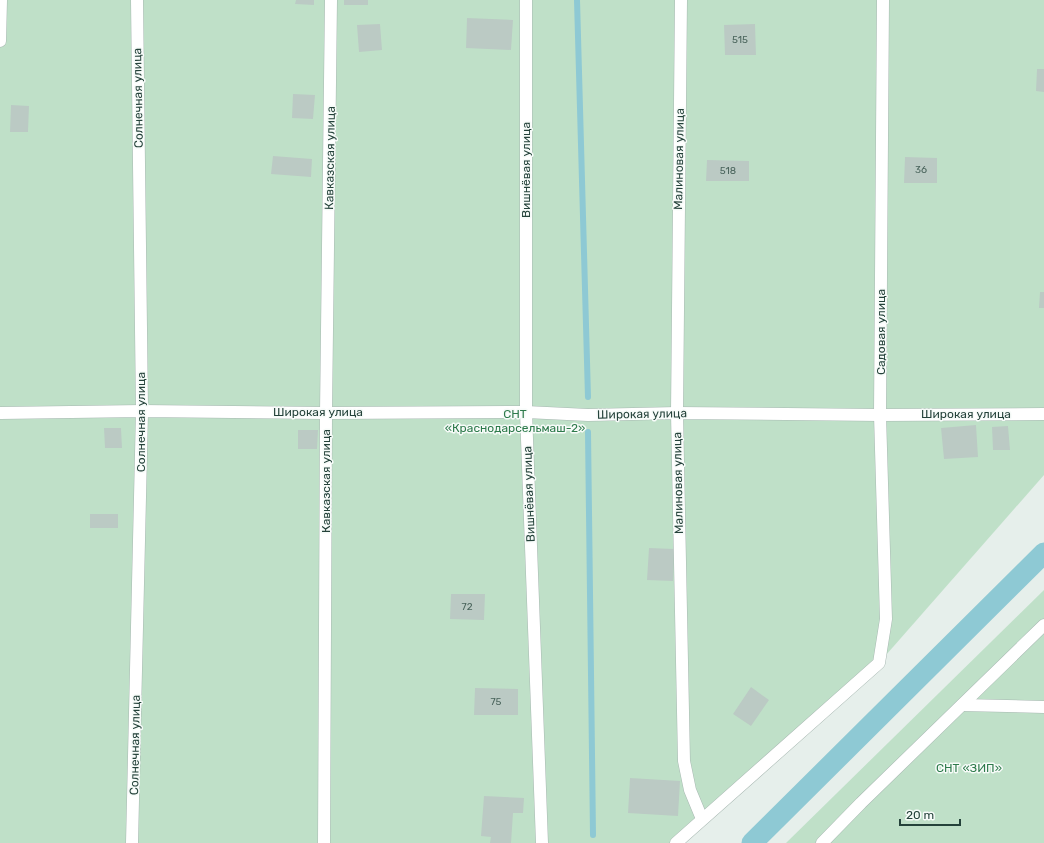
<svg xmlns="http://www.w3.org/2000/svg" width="1044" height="843" font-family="Rubik,sans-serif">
  <rect width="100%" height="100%" fill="#e6efeb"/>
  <!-- green -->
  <g fill="#bfe0c8">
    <polygon points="0,0 1044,0 1044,475 879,663 676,843 0,843"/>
    <polygon points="1044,590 1044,843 786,843"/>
  </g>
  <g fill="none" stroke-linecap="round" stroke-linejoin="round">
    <!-- stream -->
    <g stroke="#8ec9d4" stroke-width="6">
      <polyline points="577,0 588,397"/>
      <polyline points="588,432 593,835"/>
    </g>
    <!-- canal -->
    <polyline stroke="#8ec9d4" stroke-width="21" points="752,843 1044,553"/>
  </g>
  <!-- building -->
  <g fill="#bbcac4">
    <polygon points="296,0 314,0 314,5 295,4"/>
    <rect x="344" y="0" width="24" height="5"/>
    <polygon points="467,18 513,20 511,50 466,48"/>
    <polygon points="380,24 382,50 359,52 357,25"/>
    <polygon points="755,24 756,55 725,55 724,25"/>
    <polygon points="1037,69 1044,69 1044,92 1036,91"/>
    <polygon points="293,94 315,95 313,119 292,118"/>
    <polygon points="11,105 29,106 28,132 10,132"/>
    <polygon points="273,156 312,159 311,177 271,174"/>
    <polygon points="905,157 937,158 937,183 904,183"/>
    <polygon points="707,160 749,161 749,181 706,181"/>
    <polygon points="1040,292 1044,292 1044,308 1039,308"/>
    <polygon points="976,425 978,457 944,459 941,428"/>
    <polygon points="1008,426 1010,450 993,450 992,427"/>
    <polygon points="104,428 121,428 122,448 105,448"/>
    <polygon points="298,430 318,430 317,449 298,449"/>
    <rect x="90" y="514" width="28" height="14"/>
    <polygon points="649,548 674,549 673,581 647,580"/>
    <polygon points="451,594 485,594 484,620 450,619"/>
    <polygon points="751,687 769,700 751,726 733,714"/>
    <polygon points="475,688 518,689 518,715 474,715"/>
    <polygon points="630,778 680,781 678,816 628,813"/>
    <polygon points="484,796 524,798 523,813 513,813 511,843 490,843 491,837 481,836"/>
  </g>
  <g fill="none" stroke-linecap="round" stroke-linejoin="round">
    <!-- street casing -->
    <g stroke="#a8b8b2" stroke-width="13">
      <g id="street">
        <polyline points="526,0 526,412 542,843"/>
        <polyline points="681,0 677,413 684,761 690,790 702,819"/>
        <polyline points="0,41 1,0"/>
        <polyline points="0,413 142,411 326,413 526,412 588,415 677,413 880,415 1044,414"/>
        <polyline points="962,705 1044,707"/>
        <polyline points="132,843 142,411 137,0"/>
        <polyline points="324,843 326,413 331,0"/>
        <polyline points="676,843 879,663 886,619 880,415 883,0"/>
        <polyline points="822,843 861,803 1044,625"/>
      </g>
    </g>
    <!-- street -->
    <use href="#street" stroke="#fff" stroke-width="12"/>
  </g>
  <g text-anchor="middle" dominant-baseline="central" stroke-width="3" stroke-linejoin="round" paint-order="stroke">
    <!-- number labels -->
    <g font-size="10" fill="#4a645c">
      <text x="740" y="40">515</text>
      <text x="921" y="170">36</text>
      <text x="728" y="171">518</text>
      <text x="467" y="607">72</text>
      <text x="496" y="702">75</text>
    </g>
    <!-- street labels -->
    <g font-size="12" fill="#24423a" stroke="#f7fbf9">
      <text transform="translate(138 98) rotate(-91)">Солнечная улица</text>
      <text transform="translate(330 158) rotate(-89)">Кавказская улица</text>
      <text transform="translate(679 159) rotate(-89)">Малиновая улица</text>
      <text transform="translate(526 170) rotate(-90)">Вишнёвая улица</text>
      <text transform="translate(881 332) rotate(-90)">Садовая улица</text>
      <text x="318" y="412">Широкая улица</text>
      <text transform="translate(642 414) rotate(-1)">Широкая улица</text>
      <text x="966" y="414">Широкая улица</text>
      <text transform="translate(141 422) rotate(-90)">Солнечная улица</text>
      <text transform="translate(326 481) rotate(-90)">Кавказская улица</text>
      <text transform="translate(678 483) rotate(-91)">Малиновая улица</text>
      <text transform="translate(529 494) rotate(-92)">Вишнёвая улица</text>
      <text transform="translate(135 745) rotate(-89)">Солнечная улица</text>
    </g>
    <!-- park labels -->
    <g font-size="12" fill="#2d7a4b" stroke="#f7fbf9">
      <text x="515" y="414">СНТ<tspan x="515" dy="14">«Краснодарсельмаш-2»</tspan></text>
      <text x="969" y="768">СНТ «ЗИП»</text>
    </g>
  </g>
  <!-- scale -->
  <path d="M900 819v6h60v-6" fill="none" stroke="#24423a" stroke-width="2"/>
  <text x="906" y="819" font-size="12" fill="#24423a" stroke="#f7fbf9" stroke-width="3" paint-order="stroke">20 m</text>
</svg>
